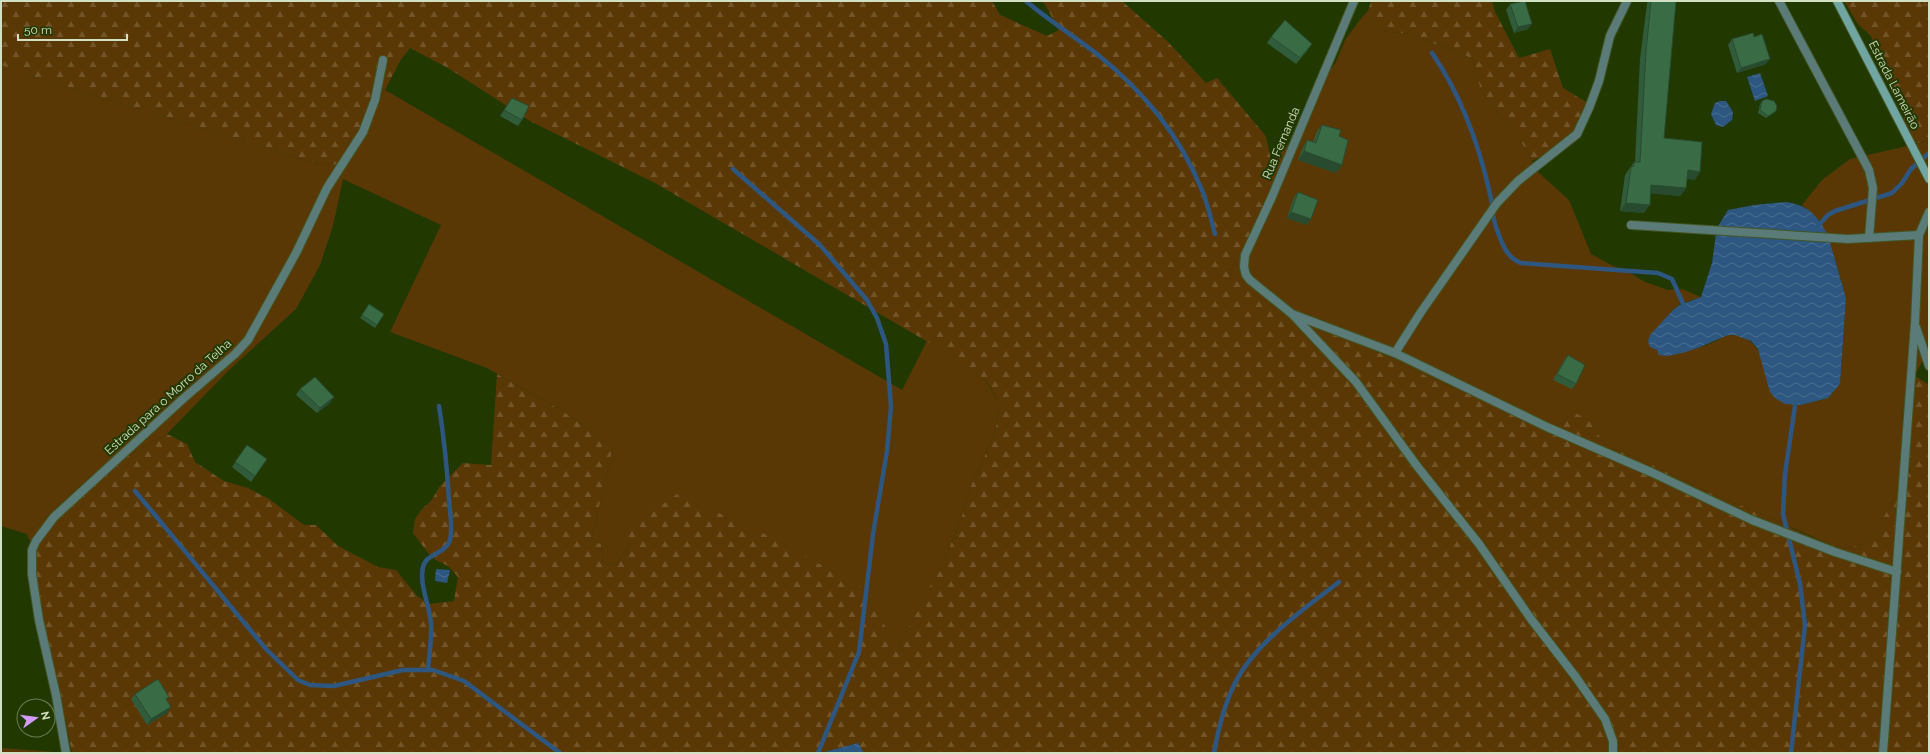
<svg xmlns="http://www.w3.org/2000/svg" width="1930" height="754" font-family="Raleway,sans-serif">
  <defs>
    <pattern id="forest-firs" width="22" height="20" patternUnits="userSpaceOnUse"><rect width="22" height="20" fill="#5a3806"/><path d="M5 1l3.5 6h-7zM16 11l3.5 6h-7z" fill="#715429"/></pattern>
    <pattern id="wetland-marsh" width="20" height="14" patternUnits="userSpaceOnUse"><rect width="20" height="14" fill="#5a3806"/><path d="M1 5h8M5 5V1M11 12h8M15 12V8" fill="none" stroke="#715429"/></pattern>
    <pattern id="water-waves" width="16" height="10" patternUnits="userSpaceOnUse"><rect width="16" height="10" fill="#2d5781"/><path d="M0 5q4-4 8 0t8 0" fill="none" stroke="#4b6f91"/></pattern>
  </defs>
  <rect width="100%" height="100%" fill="#223801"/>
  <!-- grass -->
  <g fill="#5a3806">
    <path d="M1363 16 1388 32 1412 34 1429 42 1454 50 1473 59 1481 91 1522 143 1538 172 1569 200 1591 254 1613 266 1625 270 1645 282 1668 290 1682 289 1701 297 1680 304 1674 309 1650 347C1671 357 1696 350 1716 341 1720 339 1723 336 1727 335 1742 331 1756 344 1761 356L1801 405 1828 398 1840 384 1846 298 1835 259 1819 220 1802 205 1822 180 1850 159 1929 141V349L1902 399 1903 435 1900 481 1893 502 1875 531 1863 544 1849 548 1831 545 1767 516 1714 495 1646 462 1607 446 1596 432 1591 421 1567 420 1550 429 1424 375 1341 334 1316 336 1311 341C1286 317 1257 297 1230 274L1232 267 1243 247 1269 191 1270 166 1293 138 1320 82 1335 64 1345 40Z"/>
    <path d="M1 65 31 76 319 164 346 165 385 90 902 390 927 341C953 356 986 370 997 401 1004 422 982 461 973 481 967 494 965 508 960 522 955 534 950 546 944 558 930 591 910 620 897 653L630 544 616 565 603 564 601 544 591 541 613 447 564 412 487 368 390 332 441 225 343 179 333 226 320 265 296 309 228 371 167 434 91 476 27 534 1 526Z"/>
    <polygon points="1,748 69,753 1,753"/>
  </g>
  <!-- forest -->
  <g fill="url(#forest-firs)">
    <path d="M1 1H992L1000 15 1047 36 1059 30C1052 20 1050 10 1042 1H1122L1168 42 1206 83 1217 78 1265 135C1271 152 1273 173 1269 190 1267 202 1250 235 1244 247 1239 256 1232 264 1230 274 1257 297 1286 316 1311 341L1322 331 1341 334 1424 375 1550 429 1567 420 1575 413 1591 421 1596 432 1607 446 1646 462 1714 495 1767 516 1800 532 1831 545 1849 548 1863 544 1875 531 1893 502 1900 481 1903 435 1902 399 1915 376 1929 385V753H864L858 743 821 753H72L66 723 39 611 35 554 27 534 91 476 167 434 187 444 195 462 224 481 248 488 269 499 304 525H316L338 546 378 567 396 570 417 596 429 604 454 601 458 577 448 566 432 558 413 533 415 519 422 509 431 501 440 486 463 463 491 465 497 374 564 412 613 447 591 541 601 544 603 564 616 565 630 544 622 541 625 532 677 494 761 532 869 591 897 653C910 620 930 590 944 558 950 546 956 534 960 522 965 508 967 494 973 481 982 461 1004 423 997 401 991 382 979 374 964 363L655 183 530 121 448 68 410 48 400 61 346 165 319 164 31 76 1 65Z"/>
    <polygon points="1371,1 1492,1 1495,12 1519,58 1550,49 1563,88 1593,106 1576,138 1532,161 1522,143 1481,91 1473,59 1454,50 1429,42 1412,34 1388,32 1363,16 1368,11"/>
    <polygon points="1844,1 1921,1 1929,28 1929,141 1914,144 1871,36 1858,24"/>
  </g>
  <!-- wetland -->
  <polygon fill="url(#wetland-marsh)" points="1921,1 1929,1 1929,28"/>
  <!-- water -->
  <g fill="url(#water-waves)">
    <polygon points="1760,73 1768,96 1755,101 1747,77"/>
    <polygon points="1720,101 1726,101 1733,112 1732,120 1723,127 1716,125 1711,114 1715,103"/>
    <path d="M1786 202C1810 206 1816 215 1828 235L1717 228 1728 210 1754 205Z"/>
    <polygon points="1716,234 1829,239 1846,298 1840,384 1828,398 1801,405 1785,404 1775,398 1770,392 1758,349 1751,341 1735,335 1728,335 1700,347 1686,352 1668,356 1659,355 1657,350 1650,347 1648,341 1650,335 1674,309 1680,305 1701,297 1712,263"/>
    <polygon points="436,569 450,570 447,583 435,581"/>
    <polygon points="858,743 864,753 821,753"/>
  </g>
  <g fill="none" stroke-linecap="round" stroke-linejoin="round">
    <!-- stream -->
    <g stroke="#2d5781" stroke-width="4.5">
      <path d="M1026 1C1048 20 1074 36 1097 54 1144 92 1179 134 1202 190 1208 204 1211 220 1215 234"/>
      <path d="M1432 53C1461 95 1479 145 1490 194 1493 205 1492 217 1496 227 1501 241 1506 258 1521 263L1658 273 1672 279 1685 308"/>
      <polyline points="733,169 820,245 867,300 877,318 886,344 891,407 887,451 873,534 859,652 818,753"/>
      <polyline points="1818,226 1828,215 1835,211 1892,193 1902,183 1911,169 1929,153"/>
      <polyline points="135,491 266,649 298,680 310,685 334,686 403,670 433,670 464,681 560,753"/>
      <path d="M428 670C429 655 432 639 431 624 430 605 419 586 423 567 426 553 445 555 450 540 453 527 450 512 449 500 447 468 444 437 439 406"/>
      <path d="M1214 753C1218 730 1224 705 1235 683 1255 643 1304 609 1339 582"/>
      <polyline points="1791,753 1805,625 1800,584 1783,514 1785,474 1796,399"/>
    </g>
    <!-- street casing -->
    <g stroke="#425624" stroke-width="10">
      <g id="street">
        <polyline points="1354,1 1271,199 1245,255 1244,267 1246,275 1250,280 1292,314 1395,353 1547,427 1653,473 1752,520 1835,552 1897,572"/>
        <polyline points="1779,1 1869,170 1873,188 1869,238"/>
        <polyline points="1631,225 1848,239 1919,235"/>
        <polyline points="1294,316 1356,382 1417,466 1479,544 1531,619 1575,676 1605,719 1613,741 1613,753"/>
        <polyline points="1916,327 1929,366"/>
        <polyline points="1395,353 1421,312 1497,203 1518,181 1577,134 1589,108 1599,81 1610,36 1627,1"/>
        <polyline points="66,753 56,695 39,620 32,574 32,550 36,541 54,517 184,398 235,354 248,340 296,253 327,188 363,132 375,100 383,60"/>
        <polyline points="1883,753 1915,323 1919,235 1929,212"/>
      </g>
    </g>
    <!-- secondary casing -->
    <g stroke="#425624" stroke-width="10">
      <polyline id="secondary" points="1837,1 1929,179"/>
    </g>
    <!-- street -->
    <use href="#street" stroke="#5b7b78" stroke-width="8"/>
    <!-- secondary -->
    <use href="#secondary" stroke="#70a5a1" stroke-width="8"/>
  </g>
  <!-- wall -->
  <g fill="#315c3b">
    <polygon points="1648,1 1651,1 1664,138 1695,180 1687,178 1686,188 1680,196 1651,193 1644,213 1620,211 1625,175 1634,162 1635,162 1640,59 1647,4"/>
    <polygon points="1510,4 1528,29 1514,33 1506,10"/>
    <polygon points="1271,37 1308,50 1296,64 1267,43"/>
    <polygon points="1754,37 1766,64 1737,73 1728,45 1732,39"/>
    <polygon points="512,98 522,120 518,126 500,116"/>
    <polygon points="1762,101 1776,111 1774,113 1766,118 1758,113 1760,104"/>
    <polygon points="1322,125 1339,136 1342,165 1336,173 1298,160 1302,149 1307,140 1313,142 1316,133"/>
    <polygon points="1298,192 1307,225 1287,218 1294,197"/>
    <polygon points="369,304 384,314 375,328 360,318"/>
    <polygon points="1568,355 1576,384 1572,389 1553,380 1564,360"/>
    <polygon points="300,389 330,403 317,413 296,395"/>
    <polygon points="247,445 267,459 251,482 232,467"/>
    <polygon points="135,694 167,700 171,707 167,713 147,725 131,699"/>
  </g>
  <!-- shaded-wall -->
  <g fill="#284b30">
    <polygon points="1532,24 1528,29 1514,33 1518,27"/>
    <polygon points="1770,59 1766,64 1737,73 1741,68"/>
    <polygon points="1304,151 1342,165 1336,173 1298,160"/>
    <polygon points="1688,170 1700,172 1695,180 1682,178"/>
    <polygon points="1651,185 1686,188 1680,196 1646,193"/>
    <polygon points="1626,203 1650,205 1644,213 1620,211"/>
    <polygon points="1291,212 1311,219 1307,225 1287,218"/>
    <polygon points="334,397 330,403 317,413 320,408"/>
    <polygon points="171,707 167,713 147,725 151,719"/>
  </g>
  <!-- building -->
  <g fill="#396b45" stroke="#284b30">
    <polygon points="1525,1 1532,24 1518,27 1510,4"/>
    <polygon points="1651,1 1676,1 1664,138 1702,142 1700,172 1688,170 1686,188 1651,185 1650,205 1626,203 1631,167 1634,166 1634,162 1640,162 1646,51"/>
    <polygon points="1285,20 1312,44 1300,58 1271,37"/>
    <polygon points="1753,33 1754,37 1762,34 1770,59 1741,68 1732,39"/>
    <polygon points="512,98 529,106 522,120 504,110"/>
    <polygon points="1766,99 1774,101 1777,106 1776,111 1768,116 1760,110 1762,101"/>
    <polygon points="1322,125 1341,130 1339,136 1348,140 1342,165 1304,151 1307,140 1316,143"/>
    <polygon points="1298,192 1318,200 1311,219 1291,212"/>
    <polygon points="369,304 384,314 377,325 362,315"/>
    <polygon points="1568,355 1585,365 1576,384 1557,374"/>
    <polygon points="315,377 334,397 320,408 300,389"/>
    <polygon points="247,445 267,459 255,476 235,462"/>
    <polygon points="158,679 169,697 166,699 171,707 151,719 135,694"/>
  </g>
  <g text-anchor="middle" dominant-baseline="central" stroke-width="4" stroke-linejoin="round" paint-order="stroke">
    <!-- street labels -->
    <g font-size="12" fill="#d2e1c4" stroke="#223801">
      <text transform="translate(1894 85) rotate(63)">Estrada Lameirão</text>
      <text transform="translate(1281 143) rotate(-67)">Rua Fernanda</text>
      <text transform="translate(168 397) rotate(-42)">Estrada para o Morro da Telha</text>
    </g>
  </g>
  <!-- border -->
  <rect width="1930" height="754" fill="none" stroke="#d2e1c4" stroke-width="4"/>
  <!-- north arrow -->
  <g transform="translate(36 718) rotate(76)"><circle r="19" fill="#223801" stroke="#687c4f"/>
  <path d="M0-3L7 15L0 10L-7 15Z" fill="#d39cfc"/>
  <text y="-6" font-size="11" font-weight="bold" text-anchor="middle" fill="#d2e1c4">N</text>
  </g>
  <!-- scale -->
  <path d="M18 34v6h109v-6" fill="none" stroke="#d2e1c4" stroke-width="2"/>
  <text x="24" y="34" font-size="12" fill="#d2e1c4" stroke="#223801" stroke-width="3" paint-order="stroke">50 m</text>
</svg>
